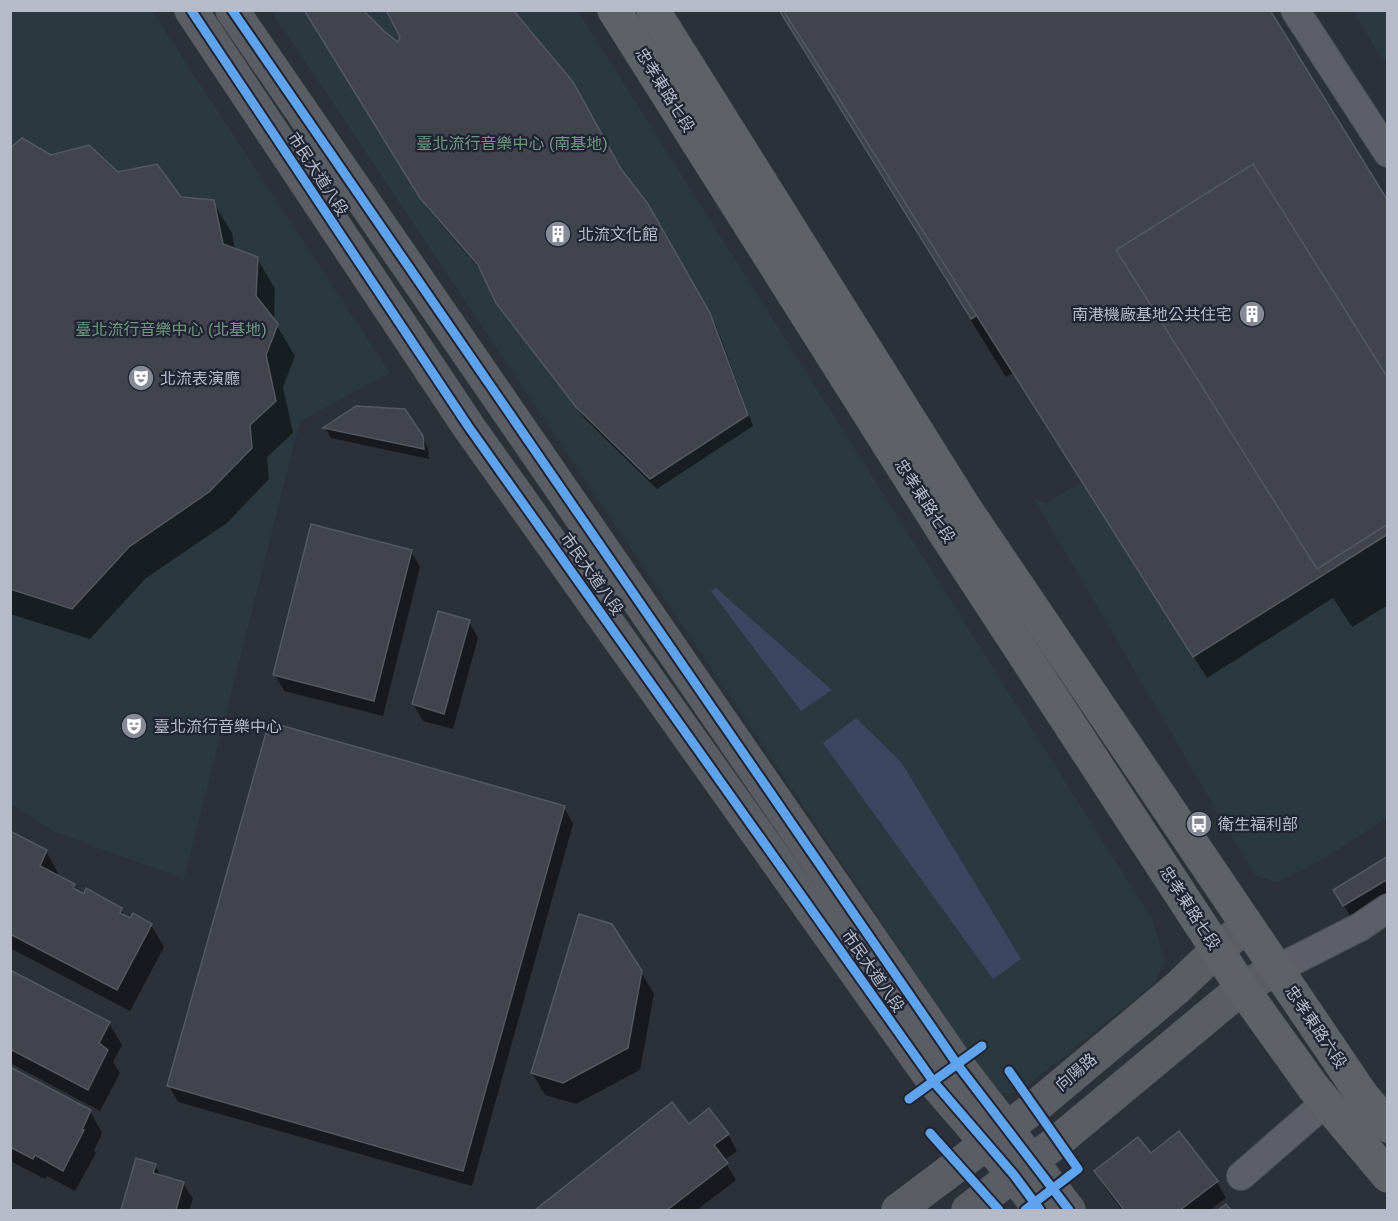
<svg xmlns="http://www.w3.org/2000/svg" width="1398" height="1221" font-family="Arial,'Noto Sans TC',sans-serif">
  <rect width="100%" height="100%" fill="#2c3039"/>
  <!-- green -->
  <g fill="#2a393f">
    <polygon points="10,11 152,11 390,373 300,421 184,879 55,832 11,804"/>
    <polygon points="271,11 578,11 1152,919 1165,961 1154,984 1023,1089 1011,1094 995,1092"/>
    <polygon points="1353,11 1387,11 1387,62 1379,54"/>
    <polygon points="1087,479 1387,534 1387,818 1315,864 1277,882 1255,876 1034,499 1046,503"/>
  </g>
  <!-- water -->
  <g fill="#3c4661">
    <polygon points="716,588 832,690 801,711 711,591"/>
    <polygon points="856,718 901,762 1021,959 993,979 823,743"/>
  </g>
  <!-- shadow -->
  <g fill="#0007">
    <polygon points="781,10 1388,204 1388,605 1352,627 1333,598 1207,678 1013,373 1006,377 814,68"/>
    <polygon points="305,12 384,33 399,44 620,171 647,204 716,325 753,426 657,489 584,418 505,314 483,273 428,209"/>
    <polygon points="10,150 51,157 117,174 180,199 213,202 232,233 235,250 257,258 275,289 274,321 295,356 283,387 293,433 267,457 269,479 227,523 146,578 90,639 10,614"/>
    <polygon points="357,408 422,436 428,448 429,459 331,438 325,428"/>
    <polygon points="411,551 420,567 383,716 284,691 275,674"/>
    <polygon points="469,622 478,638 453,729 423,721 413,704"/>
    <polygon points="564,807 573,824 472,1186 178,1102 169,1086"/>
    <polygon points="10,833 46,851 58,873 57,876 73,885 78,892 85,896 87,890 121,910 126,918 151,925 164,947 130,1011 10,948"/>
    <polygon points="1388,858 1388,921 1362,936 1335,890"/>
    <polygon points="10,971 109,1023 122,1045 113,1062 120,1073 100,1111 10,1063"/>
    <polygon points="641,972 654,994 640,1070 576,1104 545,1095 532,1073"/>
    <polygon points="10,1069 90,1111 102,1133 94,1151 96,1153 75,1191 47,1176 45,1179 10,1161"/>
    <polygon points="672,1105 689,1126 728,1134 737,1151 724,1160 736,1180 697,1210 537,1210"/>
    <polygon points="1151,1155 1217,1182 1226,1198 1210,1210 1122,1210 1105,1188 1096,1172"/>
    <polygon points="137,1160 155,1165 161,1177 183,1183 193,1199 189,1210 122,1210"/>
  </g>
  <!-- building -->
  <g fill="#41444c" stroke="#545861" stroke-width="1.5">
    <polygon points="304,10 363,10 385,32 398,42 400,37 386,10 513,10 573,82 621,169 648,204 710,313 748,415 650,479 576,407 496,303 478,265 420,198"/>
    <polygon points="779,10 923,10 1075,255 971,319"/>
    <polygon points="783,10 1270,10 1388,201 1388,534 1193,657"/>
    <polygon points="22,138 51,155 89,145 118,172 157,164 181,197 214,200 223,244 258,257 256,296 278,324 266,355 276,401 250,425 252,448 209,492 129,547 72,609 10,589 10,148"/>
    <polygon points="1253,164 1388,378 1388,524 1317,569 1116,250"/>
    <polygon points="356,406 405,409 423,436 424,449 323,428"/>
    <polygon points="311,524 412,550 374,701 273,675"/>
    <polygon points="438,611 470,620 444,714 412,704"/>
    <polygon points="269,722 565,806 463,1171 167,1086"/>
    <polygon points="10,831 47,850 40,866 75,884 73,888 84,894 86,888 122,908 120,913 130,918 133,913 152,924 117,990 10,934"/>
    <polygon points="1388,856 1388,879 1343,906 1333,890"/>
    <polygon points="579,914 612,924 642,971 628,1048 563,1083 531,1073"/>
    <polygon points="10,970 110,1022 99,1043 108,1050 88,1090 10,1049"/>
    <polygon points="10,1067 91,1110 82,1130 84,1130 63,1171 35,1155 33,1159 10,1147"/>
    <polygon points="672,1102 689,1124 709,1108 729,1134 714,1145 728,1163 667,1210 535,1210"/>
    <polygon points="1179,1131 1218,1181 1180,1210 1124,1210 1094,1171 1138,1137 1151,1153"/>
    <polygon points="136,1158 156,1164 153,1173 184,1182 176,1210 121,1210"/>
    <polygon points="1226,1204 1231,1210 1218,1210"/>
  </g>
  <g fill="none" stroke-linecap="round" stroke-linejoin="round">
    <!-- street casing -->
    <g stroke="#484b52" stroke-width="30">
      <g id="street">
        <polyline points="1295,10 1388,153"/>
        <polyline points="1277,969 1360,927 1388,908"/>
        <polyline points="1241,1176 1326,1102"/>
      </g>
    </g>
    <!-- secondary casing -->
    <g stroke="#484b52" stroke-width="34">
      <g id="secondary">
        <polyline points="191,10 468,426 933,1081 1014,1175 1040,1210"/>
        <polyline points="232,10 957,1064 1069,1210"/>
        <polyline points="898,1210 1035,1107 1176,989 1218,949 1247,926"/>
        <polyline points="968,1210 1058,1141 1242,988 1277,969"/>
      </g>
    </g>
    <!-- primary casing -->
    <g stroke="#4a4d56" stroke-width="34">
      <g id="primary">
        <polyline points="614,10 940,526 1242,988 1313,1087 1388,1176"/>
        <polyline points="653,10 965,508 1362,1095 1388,1126"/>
      </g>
    </g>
    <!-- street -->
    <use href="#street" stroke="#5c5f67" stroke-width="28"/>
    <!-- secondary -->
    <use href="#secondary" stroke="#5b5d65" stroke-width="33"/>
    <!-- primary -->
    <use href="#primary" stroke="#5f6168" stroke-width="33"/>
    <!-- cycleway casing -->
    <g stroke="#202433" stroke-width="13">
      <g id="cycleway">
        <polyline points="191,10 468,426 933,1081 1014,1175 1040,1210"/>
        <polyline points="232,10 957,1064 1069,1210"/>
        <polyline points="1009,1071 1078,1169 1025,1210"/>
        <polyline points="909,1099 982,1046"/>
        <polyline points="930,1133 999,1210"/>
      </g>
    </g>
    <!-- cycleway -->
    <use href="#cycleway" stroke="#60a3ed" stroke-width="9"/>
  </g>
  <!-- icons -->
  <defs>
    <g id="building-disc" transform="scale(1.35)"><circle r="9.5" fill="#868a97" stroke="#202433"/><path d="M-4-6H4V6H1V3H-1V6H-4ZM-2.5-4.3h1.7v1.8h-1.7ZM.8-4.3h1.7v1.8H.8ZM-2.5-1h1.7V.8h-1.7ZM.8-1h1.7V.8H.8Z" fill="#fff"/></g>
    <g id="theatre-disc" transform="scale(1.35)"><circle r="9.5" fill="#868a97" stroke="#202433"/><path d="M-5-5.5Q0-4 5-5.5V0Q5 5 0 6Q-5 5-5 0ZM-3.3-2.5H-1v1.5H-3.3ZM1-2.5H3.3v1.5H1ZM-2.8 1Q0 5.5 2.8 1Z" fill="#fff"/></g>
    <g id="bus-disc" transform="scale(1.35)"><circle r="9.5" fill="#868a97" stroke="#202433"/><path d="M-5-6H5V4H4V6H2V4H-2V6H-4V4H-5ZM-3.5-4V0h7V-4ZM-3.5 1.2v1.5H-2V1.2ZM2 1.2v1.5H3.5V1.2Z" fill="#fff"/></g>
  </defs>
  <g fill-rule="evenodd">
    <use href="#building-disc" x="558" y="234"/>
    <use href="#building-disc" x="1252" y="314"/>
    <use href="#theatre-disc" x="141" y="378"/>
    <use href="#theatre-disc" x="134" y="726"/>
    <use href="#bus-disc" x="1199" y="824"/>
  </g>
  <g text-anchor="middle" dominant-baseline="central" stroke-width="4.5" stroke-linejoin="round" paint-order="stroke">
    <!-- street labels -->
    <g font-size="16" fill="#b7bbc9" stroke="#202433">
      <text transform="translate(665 90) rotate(58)">忠孝東路七段</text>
      <text transform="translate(318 174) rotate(57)">市民大道八段</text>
      <text transform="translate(925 501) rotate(57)">忠孝東路七段</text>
      <text transform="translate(592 574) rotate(55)">市民大道八段</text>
      <text transform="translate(1190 908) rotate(57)">忠孝東路七段</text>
      <text transform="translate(873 971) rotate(55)">市民大道八段</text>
      <text transform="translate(1316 1027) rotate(56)">忠孝東路六段</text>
      <text transform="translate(1076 1072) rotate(-40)">向陽路</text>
    </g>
    <!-- park labels -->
    <g font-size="16" fill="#709880" stroke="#202433">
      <text x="512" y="143">臺北流行音樂中心 (南基地)</text>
      <text x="171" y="329">臺北流行音樂中心 (北基地)</text>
    </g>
    <!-- poi labels -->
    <g font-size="16" fill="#b7bbc9" stroke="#202433" text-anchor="start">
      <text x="578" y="234">北流文化館</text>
      <text x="1232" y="314" text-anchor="end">南港機廠基地公共住宅</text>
      <text x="160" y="378">北流表演廳</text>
      <text x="154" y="726">臺北流行音樂中心</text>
      <text x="1218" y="824">衛生福利部</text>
    </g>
  </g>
  <!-- border -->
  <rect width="1398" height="1221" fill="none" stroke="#b7bbc9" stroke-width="24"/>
</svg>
